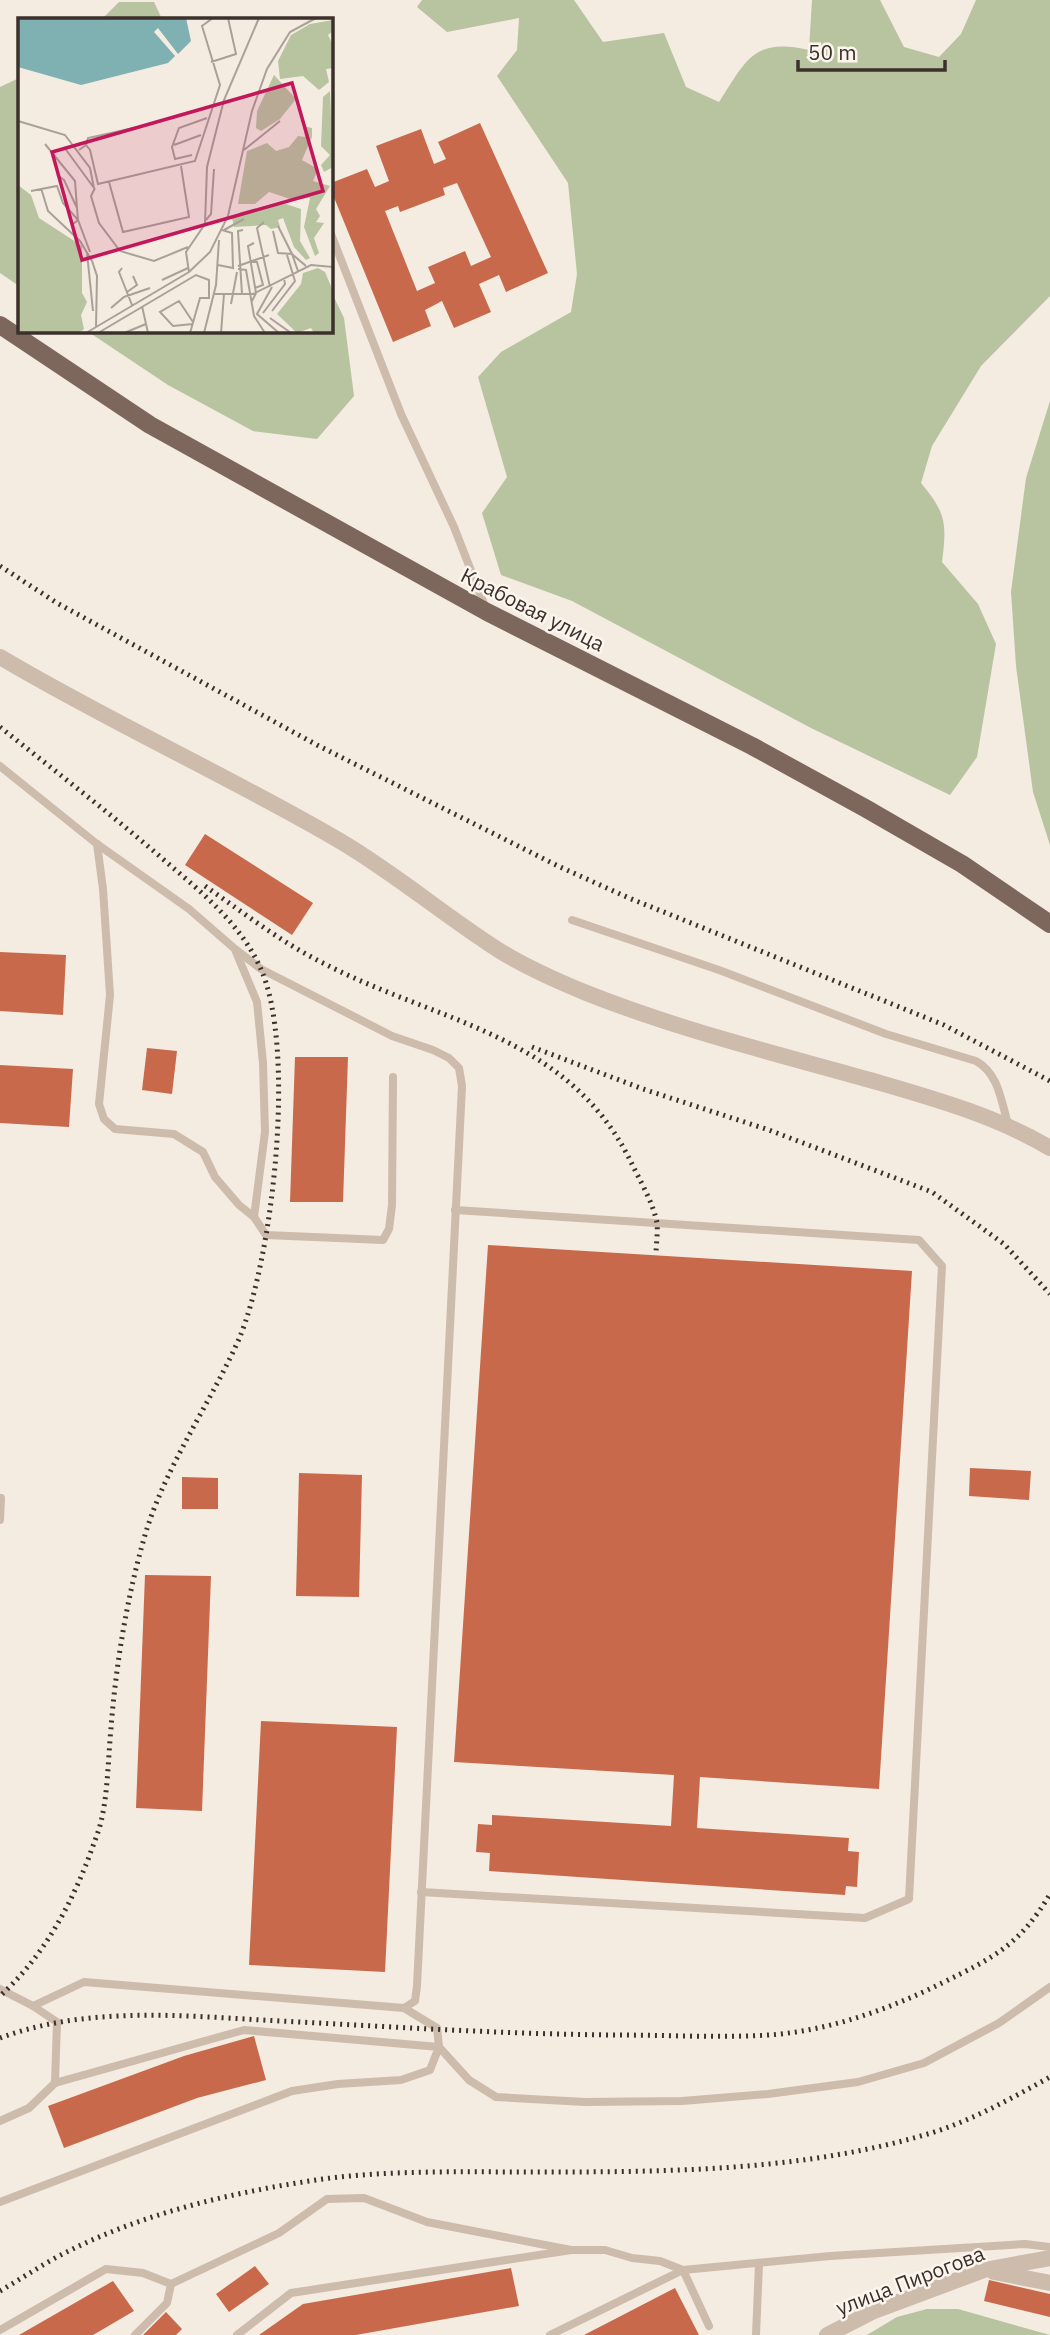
<svg xmlns="http://www.w3.org/2000/svg" width="1050" height="2335" font-family="'IBM Plex Sans',sans-serif">
  <rect width="100%" height="100%" fill="#f4ebe1"/>
  <!-- green -->
  <g fill="#b8c4a0">
    <path d="M422 0H574L603 42 664 33 686 87 719 102C746 61 753 37 809 50L812 0H880L904 47 939 57 961 34 976 0H1050V296L981 366 932 446 921 483C946 513 947 523 942 562L978 604 996 644 977 757 950 795 811 728 572 601 501 575 482 513 507 477 478 377 501 352 571 312 577 274 568 183 497 76 517 50 519 18 447 32 417 7Z"/>
    <polygon points="119,2 154,2 162,19 102,19"/>
    <polygon points="19,78 19,286 0,273 0,87"/>
    <polygon points="331,291 344,318 354,396 317,439 253,431 168,385 87,331 331,331"/>
    <polygon points="1050,401 1050,845 1033,792 1016,666 1011,592 1026,478"/>
    <polygon points="927,2309 958,2309 1050,2335 867,2335 897,2317"/>
  </g>
  <!-- building -->
  <g fill="#c8694b" fill-rule="evenodd">
    <path d="M480 123 548 273 506 292 499 275 479 284 491 312 454 328 442 301 425 310 431 326 393 342 331 190V183L367 169 375 187 389 181 376 146 421 129 434 164 446 159 438 142ZM457 183 491 257 471 266 465 251 428 267 435 283 417 291 385 211 398 206 400 212 445 195 443 188Z"/>
    <polygon points="205,834 313,903 292,935 185,865"/>
    <polygon points="0,952 66,955 63,1015 0,1011"/>
    <polygon points="147,1048 177,1051 172,1094 142,1090"/>
    <polygon points="295,1057 348,1057 343,1202 290,1202"/>
    <polygon points="0,1065 73,1069 69,1127 0,1123"/>
    <polygon points="488,1245 912,1271 879,1789 700,1777 697,1828 849,1838 848,1851 859,1852 857,1887 846,1886 845,1895 489,1871 490,1853 476,1852 478,1824 492,1825 492,1815 671,1826 674,1775 454,1762"/>
    <polygon points="970,1468 1031,1471 1029,1500 969,1496"/>
    <polygon points="299,1473 362,1475 359,1597 296,1596"/>
    <polygon points="182,1477 218,1478 218,1509 182,1509"/>
    <polygon points="145,1575 211,1576 202,1811 136,1808"/>
    <polygon points="261,1721 397,1727 385,1972 249,1965"/>
    <polygon points="254,2036 266,2080 197,2098 64,2148 48,2106 184,2056"/>
    <polygon points="255,2266 269,2284 229,2312 216,2294"/>
    <polygon points="511,2268 519,2306 356,2335 259,2335 303,2304"/>
    <polygon points="989,2280 1050,2294 1050,2317 984,2301"/>
    <polygon points="113,2281 134,2311 93,2335 19,2335"/>
    <polygon points="675,2288 699,2335 584,2335"/>
    <polygon points="166,2312 182,2329 176,2335 143,2335"/>
  </g>
  <g fill="none" stroke-linecap="round" stroke-linejoin="round">
    <!-- service -->
    <g stroke="#cdbbac" stroke-width="8">
      <polyline points="331,234 401,414 454,527 486,609"/>
      <polyline points="0,766 97,844 189,909 235,949 261,969 392,1036 433,1050 449,1058 459,1068 462,1086 417,1986 415,2001 404,2008 84,1982 33,2006 57,2022 55,2083"/>
      <polyline points="97,844 103,889 110,995 99,1104 104,1119 115,1129 174,1134 203,1152 215,1177 239,1205 254,1217 266,1235 383,1240 389,1229 392,1205 393,1077"/>
      <path d="M572 920 719 970 886 1034 976 1061C999 1074 1001 1101 1008 1124"/>
      <polyline points="236,952 257,1002 263,1063 265,1132 254,1217"/>
      <polyline points="0,1520 1,1498"/>
      <polyline points="421,1892 865,1918 909,1899 942,1266 919,1240 455,1210"/>
      <polyline points="0,1989 33,2006"/>
      <polyline points="404,2008 437,2028 439,2047 469,2080 496,2097 585,2102 682,2101 768,2094 858,2082 924,2063 999,2023 1050,1987"/>
      <polyline points="0,2121 29,2108 55,2083 244,2030 439,2047 430,2070 401,2080 338,2084 292,2091 0,2202"/>
      <polyline points="0,2330 106,2269 143,2273 171,2284 279,2233 327,2199 364,2198 427,2222 571,2250"/>
      <polyline points="135,2335 167,2303 171,2284"/>
      <polyline points="237,2335 291,2293 571,2250 605,2250 632,2258 660,2261 683,2270 709,2326"/>
      <polyline points="550,2335 683,2270 830,2256 1025,2244 1050,2247"/>
      <polyline points="756,2335 759,2264"/>
    </g>
    <!-- minor -->
    <g stroke="#cdbbac" stroke-width="16">
      <path d="M0 657C111 723 229 776 340 841 396 874 445 916 500 951 526 967 555 980 584 992 676 1029 774 1053 870 1080 932 1098 994 1115 1050 1148"/>
      <polyline points="994,2272 1050,2283"/>
      <polyline points="827,2335 874,2311 984,2270 1050,2258"/>
    </g>
    <!-- primary -->
    <polyline stroke="#7d675c" stroke-width="18" points="0,325 150,425 487,612 752,746 865,808 962,864 1050,924"/>
    <!-- rail -->
    <g stroke="#3b302b" stroke-width="5" stroke-dasharray="2 5" stroke-linecap="butt">
      <polyline points="0,566 57,603 317,745 558,866 629,898 944,1025 1050,1081"/>
      <path d="M0 727C55 771 111 814 164 860 200 891 240 923 260 967 297 1047 273 1258 239 1339 209 1406 166 1465 145 1535 127 1597 116 1664 111 1728 108 1760 108 1792 101 1822 98 1834 93 1845 89 1857 69 1909 42 1958 0 1996"/>
      <path d="M205 886C244 913 282 943 325 964 437 1022 567 1034 630 1160 639 1179 653 1202 657 1223 658 1233 656 1245 656 1255"/>
      <polyline points="532,1047 643,1089 769,1130 932,1192 1004,1244 1050,1294"/>
      <path d="M0 2038C84 2007 175 2015 262 2020 379 2026 497 2034 615 2035 666 2035 718 2038 769 2035 828 2031 890 2009 942 1983 993 1958 1020 1945 1050 1894"/>
      <path d="M0 2291C19 2280 37 2268 57 2257 138 2214 232 2192 323 2179 391 2170 461 2172 530 2172 664 2172 802 2172 931 2133 973 2120 1012 2098 1050 2077"/>
    </g>
  </g>
  <g text-anchor="middle" dominant-baseline="central" stroke-width="5" stroke-linejoin="round" paint-order="stroke">
    <!-- street labels -->
    <g font-size="21" fill="#3b302b" stroke="#fbf5ee">
      <text transform="translate(533 609) rotate(27)">Крабовая улица</text>
      <text transform="translate(910 2280) rotate(-21)">улица Пирогова</text>
    </g>
  </g>
  <!-- overview -->
  <g transform="translate(18 18)">
    <rect width="315" height="315" fill="#f4ebe1"/>
    <path d="M315 2V13L310 17 315 27V50L308 51 311 64 301 72 285 58 262 61 260 43 273 17 292 6ZM256 57 278 81 262 101 243 113 238 110 239 93ZM312 73 315 149 306 154 303 147 312 137 303 128 305 79ZM285 108 294 110V119L284 142 300 151 295 163 312 168 298 191 302 198 298 204 306 205 296 220 301 235 297 238 286 209 292 180 275 182 251 174 237 186H220L229 133 249 125 258 133 271 129 280 118 287 119ZM0 167 13 177 21 200 64 228V275L69 284 63 297 66 311 61 315H0ZM262 184 283 191 282 223 292 240 288 242 276 229 265 200 260 202 262 209 253 211 248 207 216 209 214 200 223 194ZM300 250 307 254 315 273V315H296L293 310 279 315 259 296 283 266 285 255Z" fill="#b8c4a0"/>
    <path d="M0 0H168L173 23 160 36 140 10 136 14 157 38 150 45 63 67 0 49Z" fill="#7fb0b2"/>
    <path fill="none" stroke="#aaa098" stroke-width="2" d="M193 44 218 36 210 0M0 103 47 117 72 150 76 170 46 129M27 126 57 163 59 190M68 127 70 120 120 109M156 127 183 117M61 132 68 127 72 132 80 166 177 143 202 67 184 8 195 0M226 132 262 103M174 137 157 141 154 129 161 110 189 100M39 157 46 162 59 190 60 202 55 206M91 164 105 214 171 199 163 148M23 170 30 193 62 223 74 243 79 258 78 309M77 170 73 178 81 205 102 233 136 243 170 229M13 173 39 168 45 185 60 202 72 234M188 202 193 196 196 151M246 204 239 210 252 269M260 208 274 236 288 248M206 212 226 201M255 213 260 235 274 236 280 253M69 235 75 293M232 244H239L245 267 237 270M200 247 215 250 214 215 204 212M220 248 251 237M104 250 101 254 114 287M220 251 228 252 236 298 247 315M171 254 168 234 187 206 189 149 206 82 241 0M144 262 170 250M254 269 239 296 261 315M109 274 119 267 115 258M196 276H235L293 247 315 249M224 276 220 213 225 212M234 283 238 275 230 228 236 225M213 286 219 254M124 288 130 315M93 290 106 279 132 270M254 293 277 263 269 237M245 295 267 266 266 260M252 300 273 315M175 306 155 308 142 294 161 283 175 304M68 315 171 254 192 234 210 198 234 93 249 51 272 14 298 0M80 315 178 257 191 262V280M106 315 128 306M172 315 182 280H192M186 315 198 267 201 222M203 315 206 276"/>
    <path fill="#c2185b" fill-opacity="0.15" stroke="#c2185b" stroke-width="3.5" d="M274 65 305 173 64 242 34 134Z"/>
    <rect width="315" height="315" fill="none" stroke="#3b302b" stroke-width="3.5"/>
  </g>
  <!-- scale -->
  <path d="M798 60v10h147v-10" fill="none" stroke="#3b302b" stroke-width="3.5"/>
  <text x="808" y="60" font-size="21" fill="#3b302b" stroke="#fbf5ee" stroke-width="5" paint-order="stroke">50 m</text>
</svg>
